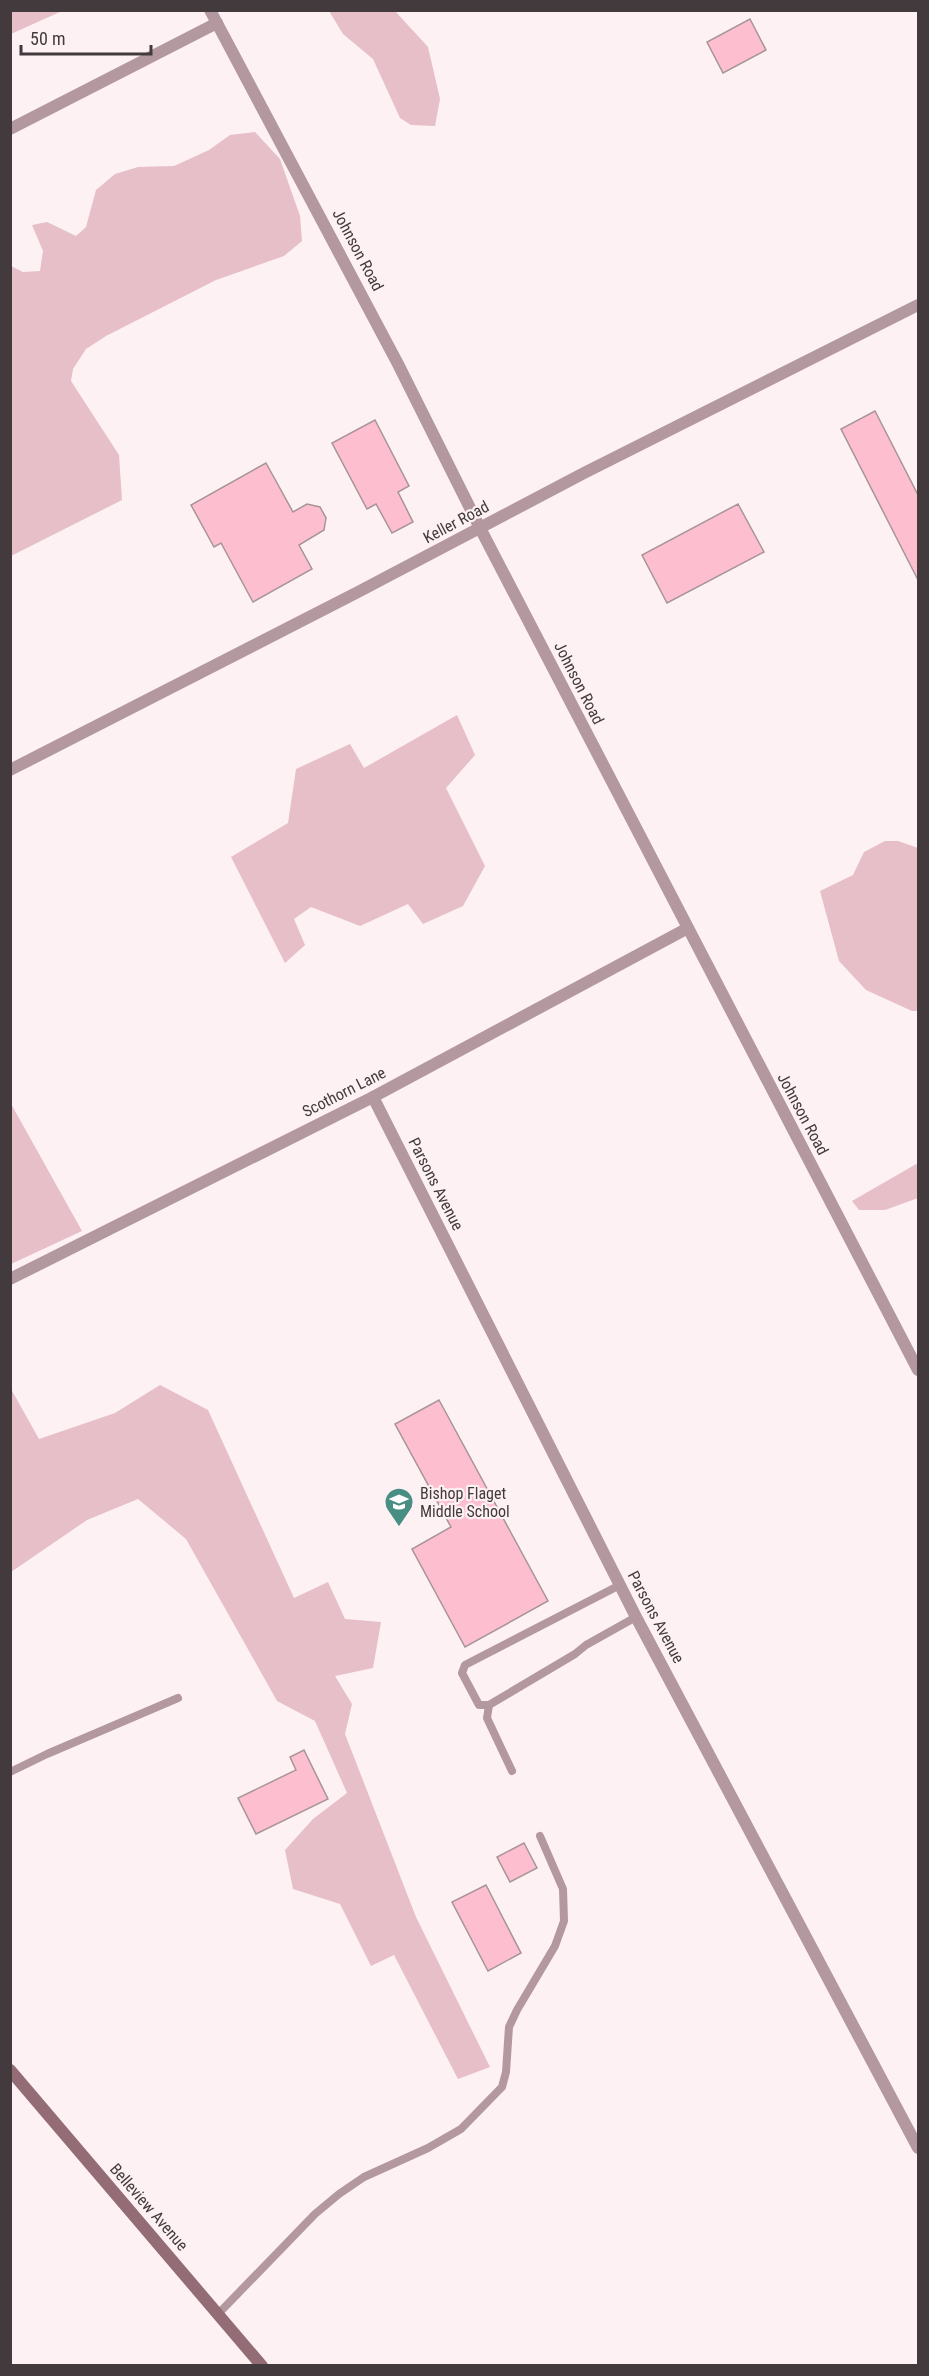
<svg xmlns="http://www.w3.org/2000/svg" width="929" height="2376" font-family="'Roboto Condensed',sans-serif">
  <rect width="100%" height="100%" fill="#fdf1f4"/>
  <!-- green -->
  <g fill="#e6bfc8">
    <polygon points="11,10 62,10 62,11 11,34"/>
    <polygon points="329,11 395,11 428,47 440,99 435,126 411,125 400,118 373,59 343,34"/>
    <polygon points="255,132 280,159 300,216 302,241 284,256 216,280 106,336 86,349 73,369 71,381 119,455 122,500 11,556 11,266 23,272 40,271 43,251 32,225 47,222 76,236 86,227 96,190 115,174 138,167 174,166 209,150 230,135"/>
    <polygon points="457,715 475,755 446,788 485,866 463,906 423,924 408,904 360,926 311,907 294,919 305,945 285,963 231,857 288,823 296,769 350,744 364,768"/>
    <polygon points="885,841 898,841 918,848 918,1011 912,1011 866,990 839,961 820,891 853,875 864,852"/>
    <polygon points="10,1102 82,1231 11,1264 10,1264"/>
    <polygon points="918,1163 918,1198 885,1210 859,1210 852,1201"/>
    <polygon points="160,1385 208,1410 294,1598 328,1582 345,1619 381,1622 373,1668 335,1676 352,1704 345,1734 416,1917 490,2067 458,2079 394,1955 371,1966 340,1904 293,1889 285,1850 313,1819 347,1793 315,1721 277,1701 186,1539 138,1499 87,1520 11,1572 11,1389 39,1439 115,1413"/>
  </g>
  <!-- building -->
  <g fill="#fdbfcf" stroke="#a79499" stroke-width="1.5">
    <polygon points="750,19 766,50 723,73 707,42"/>
    <polygon points="875,411 918,495 918,580 841,429"/>
    <polygon points="375,420 409,486 398,492 413,522 392,533 376,504 367,509 332,443"/>
    <polygon points="266,463 293,512 307,504 320,507 326,518 324,530 299,545 312,569 253,602 221,543 214,547 191,505"/>
    <polygon points="738,504 764,552 667,603 642,555"/>
    <polygon points="439,1400 548,1601 465,1647 412,1549 451,1527 395,1424"/>
    <polygon points="304,1750 328,1799 256,1834 238,1798 296,1770 290,1757"/>
    <polygon points="524,1843 537,1868 510,1882 497,1857"/>
    <polygon points="486,1885 521,1953 488,1971 452,1902"/>
  </g>
  <g fill="none" stroke-linecap="round" stroke-linejoin="round">
    <!-- lane -->
    <g stroke="#b3989f" stroke-width="8">
      <polyline points="620,1585 465,1665 462,1673 479,1705 489,1705 575,1654 586,1645 636,1617"/>
      <polyline points="489,1705 487,1718 512,1771"/>
      <polyline points="10,1772 47,1754 178,1698"/>
      <polyline points="219,2313 315,2214 339,2194 364,2177 428,2148 461,2129 502,2087 506,2072 509,2027 517,2010 555,1946 564,1921 563,1889 540,1836"/>
    </g>
    <!-- street -->
    <g stroke="#b3989f" stroke-width="12">
      <polyline points="210,10 398,364 480,528 918,1370"/>
      <polyline points="10,129 217,23"/>
      <polyline points="10,770 358,592 584,473 918,305"/>
      <polyline points="373,1097 636,1617 918,2148"/>
      <polyline points="10,1279 373,1097 688,928"/>
    </g>
    <!-- secondary -->
    <polyline stroke="#936c76" stroke-width="12" points="10,2070 262,2366"/>
  </g>
  <!-- icons -->
  <defs>
    <g id="school-pin" transform="scale(1.5)"><path d="M0 17L-7.5 6A9.5 9.5 0 1 1 7.5 6Z" fill="#498e83" stroke="#fdf1f4"/><path d="M0-5L7-2L0 1L-7-2ZM-4 1L0 2.5L4 1V4Q0 6-4 4Z" fill="#fff"/></g>
  </defs>
  <g fill-rule="evenodd">
    <use href="#school-pin" x="399" y="1502"/>
  </g>
  <g text-anchor="middle" dominant-baseline="central" stroke-width="4.5" stroke-linejoin="round" paint-order="stroke">
    <!-- street labels -->
    <g font-size="16" fill="#423a3c" stroke="#fdf1f4">
      <text transform="translate(358 250) rotate(62)">Johnson Road</text>
      <text transform="translate(456 522) rotate(-28)">Keller Road</text>
      <text transform="translate(579 683) rotate(63)">Johnson Road</text>
      <text transform="translate(344 1092) rotate(-27)">Scothorn Lane</text>
      <text transform="translate(803 1114) rotate(62)">Johnson Road</text>
      <text transform="translate(436 1184) rotate(63)">Parsons Avenue</text>
      <text transform="translate(656 1617) rotate(62)">Parsons Avenue</text>
      <text transform="translate(149 2207) rotate(49)">Belleview Avenue</text>
    </g>
    <!-- poi labels -->
    <g font-size="16" fill="#423a3c" stroke="#fdf1f4" text-anchor="start">
      <text x="420" y="1493">Bishop Flaget<tspan x="420" dy="18">Middle School</tspan></text>
    </g>
  </g>
  <!-- border -->
  <rect width="929" height="2376" fill="none" stroke="#423a3c" stroke-width="24"/>
  <!-- scale -->
  <path d="M21 45v9h130v-9" fill="none" stroke="#423a3c" stroke-width="3"/>
  <text x="30" y="45" font-size="18" fill="#423a3c" stroke="#fdf1f4" stroke-width="4.5" paint-order="stroke">50 m</text>
</svg>
